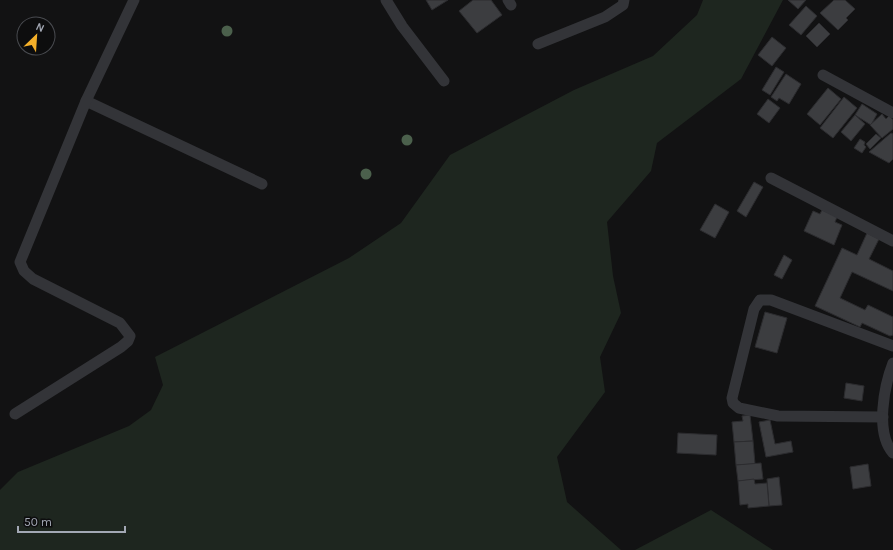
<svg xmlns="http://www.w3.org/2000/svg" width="893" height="550" font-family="Karla,sans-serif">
  <rect width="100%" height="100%" fill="#121213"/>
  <!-- green -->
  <g fill="#1e261f">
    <polygon points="703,0 783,0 741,79 657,143 651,171 607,222 613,276 621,313 600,357 605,392 557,457 567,502 621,550 0,550 0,490 18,472 129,426 151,410 163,385 155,357 349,258 401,223 450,155 574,90 653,56 697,15"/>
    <polygon points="711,510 773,550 635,550"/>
  </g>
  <!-- building -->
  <g fill="#3c3d40" stroke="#2c2c2f">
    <polygon points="426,0 448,0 432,10"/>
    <polygon points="473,0 491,0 502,15 477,33 459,11"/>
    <polygon points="788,0 806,0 798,9"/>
    <polygon points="834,0 845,0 855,9 846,18 848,20 838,30 820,13"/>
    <polygon points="806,6 817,16 801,35 789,25"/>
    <polygon points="819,23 830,34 817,47 806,36"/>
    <polygon points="772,37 786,48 772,66 758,55"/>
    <polygon points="776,67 784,72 770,95 762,90"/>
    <polygon points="786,74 801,84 789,104 779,98 777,101 771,97"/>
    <polygon points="828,88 841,99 820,125 807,114"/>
    <polygon points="844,97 857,108 833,138 820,128"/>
    <polygon points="768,99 780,108 769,123 757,114"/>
    <polygon points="862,104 877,114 871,125 855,115"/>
    <polygon points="882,114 886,119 889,116 893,120 893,129 882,138 870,125"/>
    <polygon points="855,115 865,124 851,141 841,132"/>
    <polygon points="891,133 893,134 893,159 889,163 869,152"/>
    <polygon points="876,134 881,138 870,149 866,144"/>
    <polygon points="860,139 865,142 864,145 866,147 862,153 854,148"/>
    <polygon points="754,182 763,187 746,217 737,211"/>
    <polygon points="715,204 729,212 715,238 700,230"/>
    <polygon points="822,210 837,217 835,222 842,225 834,245 804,231 813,211 820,214"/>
    <polygon points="867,233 879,239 869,259 893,271 893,291 852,272 840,298 865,310 868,305 893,317 893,335 890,336 862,323 860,327 815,306 842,248 857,255"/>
    <polygon points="784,255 792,260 782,279 774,275"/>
    <polygon points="765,312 787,318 777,353 755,347"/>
    <polygon points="846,383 864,386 862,401 844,398"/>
    <polygon points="750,415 753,441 734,442 732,422 743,421 742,416"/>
    <polygon points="770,420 775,444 791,441 793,452 766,457 759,422"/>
    <polygon points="678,433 717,435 716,455 677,453"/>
    <polygon points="753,441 755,464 736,465 734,442"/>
    <polygon points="761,463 763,479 738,481 736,465"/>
    <polygon points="868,464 871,486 853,489 850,467"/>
    <polygon points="779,477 782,505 769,506 767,479"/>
    <polygon points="754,479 755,484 767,483 769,506 748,508 748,504 740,505 738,481"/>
  </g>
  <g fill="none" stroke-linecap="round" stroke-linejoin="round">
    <!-- street -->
    <g stroke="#333438" stroke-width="11">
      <polyline points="386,0 402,26 444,81"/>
      <polyline points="508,0 511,5"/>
      <polyline points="538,44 605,17 623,5 624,0"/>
      <polyline points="823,75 893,113"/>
      <polyline points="86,101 262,184"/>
      <polyline points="771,178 893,241"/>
      <path d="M893 363C884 386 875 433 893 453"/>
      <polyline points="15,414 121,347 128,341 130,336 120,323 33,279 24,271 20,262 86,101 134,0"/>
      <polyline points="883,417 778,416 739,408 733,403 732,398 754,309 760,300 771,300 893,346"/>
    </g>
  </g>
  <!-- trees -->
  <g fill="#4b604c">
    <circle cx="227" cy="31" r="5.5"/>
    <circle cx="407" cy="140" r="5.5"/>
    <circle cx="366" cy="174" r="5.5"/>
  </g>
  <!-- north arrow -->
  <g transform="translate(36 36) rotate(25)"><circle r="19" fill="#0d0d0e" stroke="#494b50"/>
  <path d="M0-3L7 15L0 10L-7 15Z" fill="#f4af29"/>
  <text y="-6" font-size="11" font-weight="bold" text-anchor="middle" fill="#a3a8b4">N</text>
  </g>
  <!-- scale -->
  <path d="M18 526v6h107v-6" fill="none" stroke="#a3a8b4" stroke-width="2"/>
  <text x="24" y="526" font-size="12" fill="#a3a8b4" stroke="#0d0d0e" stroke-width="3" paint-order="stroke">50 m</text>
</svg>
